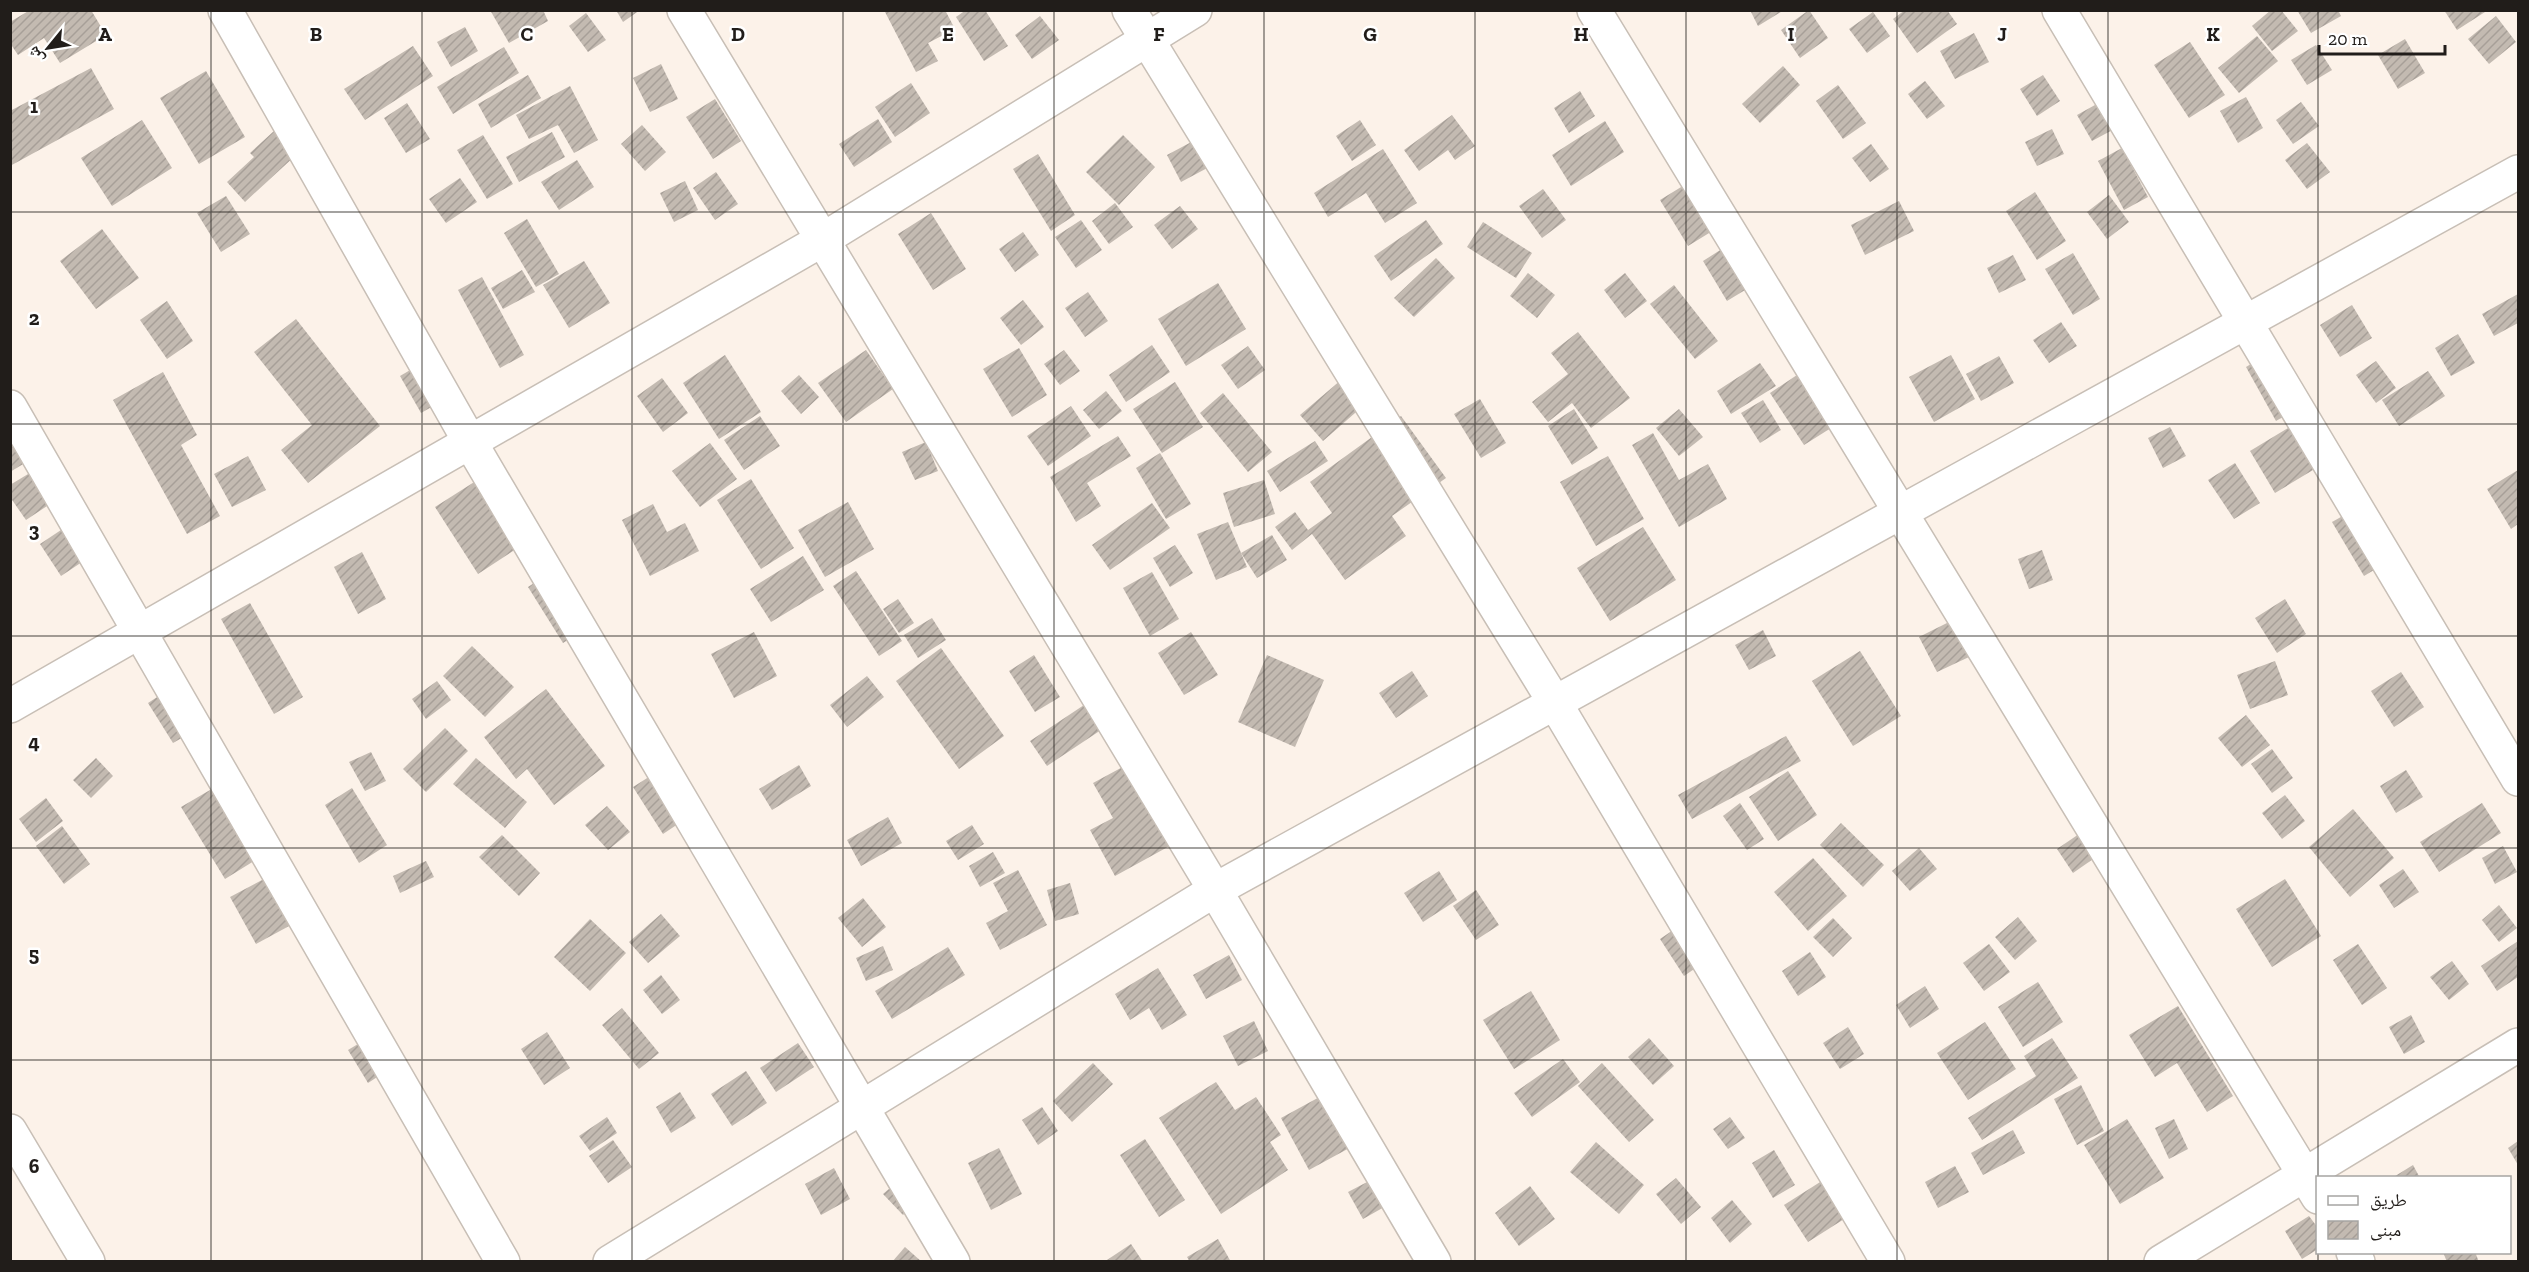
<svg xmlns="http://www.w3.org/2000/svg" width="2529" height="1272" font-family="'Zilla Slab','Noto Naskh Arabic',serif">
  <defs>
    <pattern id="building-hatch" width="6" height="6" patternUnits="userSpaceOnUse" patternTransform="scale(1.5)"><rect width="6" height="6" fill="#c3bab1"/><path d="M-1 1l2-2M0 6l6-6M5 7l2-2" fill="none" stroke="#a79f98"/></pattern>
  </defs>
  <rect width="100%" height="100%" fill="#fcf2e9"/>
  <!-- building -->
  <g fill="url(#building-hatch)">
    <polygon points="30,10 91,10 106,35 60,63 44,38 18,55 10,43 10,22"/>
    <polygon points="490,10 543,10 548,21 509,43"/>
    <polygon points="616,10 640,10 623,22"/>
    <polygon points="884,10 945,10 955,29 928,43 938,61 916,72"/>
    <polygon points="966,10 985,10 1008,46 984,61 956,17"/>
    <polygon points="1750,10 1784,10 1758,26"/>
    <polygon points="1809,10 1828,38 1800,58 1781,30"/>
    <polygon points="1905,10 1947,10 1957,24 1917,53 1893,19"/>
    <polygon points="2271,10 2281,10 2298,31 2272,51 2252,26"/>
    <polygon points="2297,10 2338,10 2341,16 2311,33"/>
    <polygon points="2444,10 2484,10 2485,12 2457,30"/>
    <polygon points="1873,12 1890,36 1867,53 1849,29"/>
    <polygon points="586,13 606,40 588,52 569,26"/>
    <polygon points="1040,16 1059,40 1032,59 1015,35"/>
    <polygon points="2496,16 2516,42 2489,64 2468,39"/>
    <polygon points="465,27 478,51 451,67 437,42"/>
    <polygon points="1974,33 1989,62 1955,79 1940,51"/>
    <polygon points="2257,36 2278,61 2239,93 2218,68"/>
    <polygon points="2405,39 2425,73 2398,89 2378,55"/>
    <polygon points="2190,42 2225,95 2189,118 2154,65"/>
    <polygon points="2316,45 2332,70 2307,85 2291,60"/>
    <polygon points="413,46 433,76 365,120 344,89"/>
    <polygon points="504,47 519,73 453,114 437,87"/>
    <polygon points="661,64 678,99 650,112 633,78"/>
    <polygon points="1783,66 1800,85 1760,123 1742,104"/>
    <polygon points="91,68 114,109 10,166 10,111"/>
    <polygon points="206,71 245,137 199,164 160,98"/>
    <polygon points="528,75 541,98 491,128 478,104"/>
    <polygon points="2043,75 2060,101 2037,116 2020,89"/>
    <polygon points="1925,81 1945,106 1927,119 1908,94"/>
    <polygon points="911,83 930,113 895,137 875,107"/>
    <polygon points="1838,85 1866,123 1843,139 1816,101"/>
    <polygon points="570,86 598,140 574,153 558,125 529,139 516,115"/>
    <polygon points="1580,91 1595,116 1569,133 1554,108"/>
    <polygon points="2246,97 2263,128 2238,143 2220,111"/>
    <polygon points="715,99 741,141 713,159 686,117"/>
    <polygon points="2104,100 2118,127 2092,141 2077,115"/>
    <polygon points="2301,102 2319,126 2293,144 2276,120"/>
    <polygon points="407,103 430,139 406,153 384,118"/>
    <polygon points="1452,115 1475,146 1455,160 1448,150 1419,171 1404,150"/>
    <polygon points="878,119 892,142 854,167 839,144"/>
    <polygon points="142,120 172,168 112,206 81,158"/>
    <polygon points="1360,120 1376,145 1352,161 1336,136"/>
    <polygon points="1605,121 1624,152 1571,186 1552,155"/>
    <polygon points="642,125 666,152 645,171 621,144"/>
    <polygon points="2052,129 2064,154 2037,166 2025,142"/>
    <polygon points="274,131 296,155 245,202 227,182 254,157 250,153"/>
    <polygon points="1212,131 1226,158 1181,182 1167,155"/>
    <polygon points="552,132 565,157 519,182 506,157"/>
    <polygon points="483,135 513,184 487,199 457,150"/>
    <polygon points="1123,135 1155,167 1119,205 1086,172"/>
    <polygon points="2307,143 2330,172 2307,189 2285,160"/>
    <polygon points="1871,144 1889,169 1870,182 1852,158"/>
    <polygon points="2122,148 2148,197 2124,210 2098,161"/>
    <polygon points="1383,149 1417,203 1385,223 1366,193 1328,217 1314,193"/>
    <polygon points="1038,154 1075,215 1051,231 1013,169"/>
    <polygon points="577,160 594,187 559,210 541,182"/>
    <polygon points="716,172 738,204 715,220 693,188"/>
    <polygon points="460,178 477,202 446,223 429,199"/>
    <polygon points="685,181 698,210 674,222 660,193"/>
    <polygon points="1686,184 1714,230 1688,246 1660,200"/>
    <polygon points="1543,189 1566,220 1542,238 1519,206"/>
    <polygon points="2035,192 2066,241 2037,260 2006,211"/>
    <polygon points="2109,195 2129,222 2107,239 2087,212"/>
    <polygon points="226,196 250,234 221,252 197,213"/>
    <polygon points="1899,201 1914,231 1865,255 1851,225"/>
    <polygon points="1115,203 1133,227 1109,244 1092,221"/>
    <polygon points="1180,206 1198,229 1172,249 1154,225"/>
    <polygon points="931,213 966,269 933,290 898,234"/>
    <polygon points="527,219 559,274 536,287 504,233"/>
    <polygon points="1081,220 1102,250 1076,268 1055,237"/>
    <polygon points="1426,220 1443,244 1391,281 1374,256"/>
    <polygon points="1483,222 1532,253 1516,278 1467,247"/>
    <polygon points="102,229 139,278 96,309 60,261"/>
    <polygon points="1023,232 1039,255 1015,272 999,249"/>
    <polygon points="1725,247 1750,287 1727,301 1703,261"/>
    <polygon points="2073,253 2100,299 2073,315 2045,269"/>
    <polygon points="2013,255 2026,280 1999,293 1987,268"/>
    <polygon points="1436,258 1455,278 1414,317 1394,298"/>
    <polygon points="584,261 610,303 569,328 543,285"/>
    <polygon points="522,270 535,292 503,309 491,288"/>
    <polygon points="1528,273 1555,295 1537,318 1510,296"/>
    <polygon points="1625,273 1647,301 1625,318 1604,290"/>
    <polygon points="482,277 524,355 500,368 458,290"/>
    <polygon points="1218,283 1246,329 1186,366 1158,319"/>
    <polygon points="1674,285 1718,341 1695,359 1650,304"/>
    <polygon points="1088,292 1108,321 1085,337 1065,308"/>
    <polygon points="2518,294 2518,323 2494,336 2482,314"/>
    <polygon points="1023,300 1044,327 1021,345 1000,318"/>
    <polygon points="167,301 193,341 167,359 140,320"/>
    <polygon points="2352,305 2372,338 2340,357 2320,325"/>
    <polygon points="296,319 380,426 308,483 281,450 312,425 254,352"/>
    <polygon points="2061,322 2077,346 2049,363 2033,340"/>
    <polygon points="1578,332 1630,398 1591,428 1572,403 1548,422 1532,402 1568,374 1551,353"/>
    <polygon points="2458,334 2475,363 2451,376 2435,348"/>
    <polygon points="1152,345 1170,372 1126,402 1109,375"/>
    <polygon points="1248,346 1265,370 1238,389 1221,365"/>
    <polygon points="1019,348 1047,395 1012,417 983,369"/>
    <polygon points="866,350 893,389 846,422 818,383"/>
    <polygon points="1064,350 1080,371 1060,385 1044,364"/>
    <polygon points="2271,352 2302,406 2276,421 2246,367"/>
    <polygon points="725,355 761,412 719,439 683,383"/>
    <polygon points="1951,355 1975,399 1934,422 1909,377"/>
    <polygon points="434,356 456,393 421,413 400,376"/>
    <polygon points="1999,356 2014,383 1981,401 1966,374"/>
    <polygon points="2376,361 2396,388 2376,403 2356,375"/>
    <polygon points="1760,363 1776,386 1731,414 1717,391"/>
    <polygon points="2428,371 2445,396 2399,426 2382,400"/>
    <polygon points="163,372 197,435 181,445 220,516 187,534 113,400"/>
    <polygon points="799,375 819,397 801,414 781,391"/>
    <polygon points="1797,375 1831,428 1804,445 1770,393"/>
    <polygon points="662,378 688,413 663,432 637,396"/>
    <polygon points="1341,380 1363,406 1323,441 1300,415"/>
    <polygon points="1175,382 1203,427 1162,453 1133,409"/>
    <polygon points="1106,391 1122,411 1099,429 1083,410"/>
    <polygon points="1223,393 1272,452 1248,472 1200,413"/>
    <polygon points="1480,399 1506,443 1481,458 1454,414"/>
    <polygon points="1763,400 1781,430 1760,443 1741,413"/>
    <polygon points="1071,406 1091,436 1048,466 1027,436"/>
    <polygon points="1574,409 1598,448 1572,465 1548,426"/>
    <polygon points="1679,409 1703,437 1679,456 1656,428"/>
    <polygon points="10,411 43,452 10,472"/>
    <polygon points="760,416 780,446 744,470 724,440"/>
    <polygon points="1401,416 1446,478 1392,516 1406,536 1345,580 1312,534 1292,550 1275,527 1295,512 1308,530 1332,513 1310,482"/>
    <polygon points="2298,422 2323,464 2275,493 2250,451"/>
    <polygon points="2170,427 2186,456 2163,468 2148,438"/>
    <polygon points="1653,433 1679,480 1708,464 1727,499 1679,527 1632,445"/>
    <polygon points="1118,436 1131,456 1087,483 1101,506 1076,522 1050,477"/>
    <polygon points="1315,441 1328,461 1280,492 1267,471"/>
    <polygon points="926,442 938,471 915,480 902,452"/>
    <polygon points="710,443 737,479 700,507 672,471"/>
    <polygon points="1160,453 1191,504 1166,519 1136,468"/>
    <polygon points="248,456 266,490 232,507 214,474"/>
    <polygon points="1608,456 1644,519 1596,546 1560,482"/>
    <polygon points="2235,463 2260,503 2234,519 2208,480"/>
    <polygon points="2518,470 2518,524 2511,529 2487,489"/>
    <polygon points="33,471 53,502 26,520 10,497 10,485"/>
    <polygon points="490,472 533,538 478,574 435,507"/>
    <polygon points="751,479 794,548 761,569 717,500"/>
    <polygon points="1264,480 1275,514 1234,527 1223,493"/>
    <polygon points="848,502 874,549 825,577 798,530"/>
    <polygon points="1152,503 1170,528 1110,570 1092,545"/>
    <polygon points="653,504 667,532 685,523 699,551 650,576 622,520"/>
    <polygon points="2357,508 2389,561 2364,576 2332,522"/>
    <polygon points="1228,522 1247,567 1216,580 1197,534"/>
    <polygon points="67,526 88,558 61,576 40,544"/>
    <polygon points="1643,527 1676,580 1610,621 1577,568"/>
    <polygon points="1272,535 1287,560 1257,578 1241,553"/>
    <polygon points="1175,545 1193,573 1170,587 1153,558"/>
    <polygon points="2042,550 2053,580 2029,589 2018,559"/>
    <polygon points="362,552 386,599 358,614 334,567"/>
    <polygon points="803,556 824,590 771,622 750,589"/>
    <polygon points="554,570 590,626 563,643 528,587"/>
    <polygon points="856,571 902,641 879,656 833,586"/>
    <polygon points="1152,572 1179,619 1150,636 1123,588"/>
    <polygon points="898,599 914,623 899,633 883,609"/>
    <polygon points="2285,599 2306,634 2277,653 2255,618"/>
    <polygon points="250,603 303,697 274,714 221,619"/>
    <polygon points="932,618 946,640 918,658 904,635"/>
    <polygon points="1951,621 1969,657 1937,672 1919,637"/>
    <polygon points="1763,630 1776,656 1749,670 1735,645"/>
    <polygon points="754,632 777,676 734,698 711,654"/>
    <polygon points="1191,632 1218,675 1184,695 1158,653"/>
    <polygon points="472,646 514,687 485,717 443,676"/>
    <polygon points="941,648 1004,736 959,769 896,681"/>
    <polygon points="1860,651 1901,716 1853,746 1812,681"/>
    <polygon points="1034,655 1060,697 1035,712 1009,671"/>
    <polygon points="1267,655 1324,680 1295,747 1238,722"/>
    <polygon points="2275,661 2288,695 2250,709 2237,675"/>
    <polygon points="1412,671 1428,696 1396,718 1379,693"/>
    <polygon points="2401,672 2424,707 2394,727 2371,691"/>
    <polygon points="867,676 884,697 847,727 830,705"/>
    <polygon points="437,681 451,700 426,719 412,699"/>
    <polygon points="174,686 199,728 173,743 148,703"/>
    <polygon points="546,689 605,766 554,805 527,769 516,779 484,737"/>
    <polygon points="1084,705 1101,730 1047,766 1030,741"/>
    <polygon points="2246,715 2270,745 2242,767 2218,738"/>
    <polygon points="445,728 468,751 426,792 403,769"/>
    <polygon points="1786,736 1801,761 1692,819 1678,795"/>
    <polygon points="2272,749 2293,778 2272,793 2251,764"/>
    <polygon points="371,752 386,781 365,791 349,762"/>
    <polygon points="96,758 113,776 91,798 73,780"/>
    <polygon points="476,758 527,802 505,828 453,784"/>
    <polygon points="1130,763 1175,843 1115,876 1090,830 1113,818 1093,783"/>
    <polygon points="799,765 811,786 772,810 759,789"/>
    <polygon points="663,768 693,814 663,834 633,787"/>
    <polygon points="2406,770 2423,797 2396,813 2380,786"/>
    <polygon points="1788,771 1817,815 1778,841 1749,797"/>
    <polygon points="222,783 265,854 225,879 181,807"/>
    <polygon points="352,788 387,845 359,863 325,805"/>
    <polygon points="2285,795 2305,821 2282,839 2262,813"/>
    <polygon points="46,798 63,821 36,842 19,819"/>
    <polygon points="1740,803 1764,839 1747,850 1723,816"/>
    <polygon points="2482,803 2501,833 2439,872 2420,842"/>
    <polygon points="607,806 630,832 608,850 585,825"/>
    <polygon points="2353,809 2394,858 2350,897 2309,847"/>
    <polygon points="888,817 902,843 861,866 847,840"/>
    <polygon points="1841,823 1884,865 1863,887 1820,845"/>
    <polygon points="972,825 984,844 958,860 946,841"/>
    <polygon points="62,826 90,864 64,884 36,846"/>
    <polygon points="2079,834 2096,857 2073,873 2057,849"/>
    <polygon points="502,835 540,873 519,896 479,857"/>
    <polygon points="2503,846 2517,872 2495,884 2482,858"/>
    <polygon points="1919,848 1937,869 1910,891 1892,871"/>
    <polygon points="993,852 1005,873 980,887 969,866"/>
    <polygon points="1813,858 1847,896 1808,931 1774,892"/>
    <polygon points="426,861 434,877 400,893 393,876"/>
    <polygon points="2403,869 2419,892 2394,908 2379,885"/>
    <polygon points="1018,870 1047,925 1000,950 986,923 1008,911 993,883"/>
    <polygon points="1439,871 1457,900 1423,922 1404,893"/>
    <polygon points="277,872 302,919 256,944 230,897"/>
    <polygon points="2285,879 2321,936 2272,967 2236,909"/>
    <polygon points="1070,883 1079,914 1055,921 1047,890"/>
    <polygon points="1476,890 1499,925 1476,940 1453,906"/>
    <polygon points="863,898 886,927 862,947 838,918"/>
    <polygon points="2499,905 2517,928 2499,942 2482,920"/>
    <polygon points="661,914 680,936 648,963 629,942"/>
    <polygon points="2018,917 2037,941 2015,960 1995,937"/>
    <polygon points="1833,918 1852,938 1833,957 1813,937"/>
    <polygon points="590,919 626,953 590,991 554,957"/>
    <polygon points="1679,926 1703,963 1684,976 1660,939"/>
    <polygon points="2518,941 2518,977 2497,991 2481,966"/>
    <polygon points="1989,944 2010,972 1984,991 1963,963"/>
    <polygon points="2358,944 2387,988 2362,1005 2333,960"/>
    <polygon points="883,946 893,970 866,981 856,958"/>
    <polygon points="948,947 965,975 892,1019 875,991"/>
    <polygon points="1810,952 1826,977 1798,996 1782,971"/>
    <polygon points="1229,955 1242,980 1206,999 1193,975"/>
    <polygon points="2452,961 2469,984 2449,1000 2430,977"/>
    <polygon points="1158,968 1187,1015 1162,1030 1149,1008 1130,1020 1115,994"/>
    <polygon points="661,975 680,1000 662,1014 643,990"/>
    <polygon points="2038,982 2063,1022 2023,1047 1998,1007"/>
    <polygon points="1925,986 1939,1009 1910,1028 1896,1005"/>
    <polygon points="1531,991 1560,1040 1514,1069 1483,1020"/>
    <polygon points="2178,1006 2233,1096 2207,1112 2177,1063 2155,1077 2129,1035"/>
    <polygon points="622,1008 659,1053 639,1069 602,1025"/>
    <polygon points="2411,1015 2425,1042 2404,1054 2389,1027"/>
    <polygon points="1254,1021 1268,1051 1238,1066 1223,1036"/>
    <polygon points="1985,1022 2016,1069 1968,1100 1937,1053"/>
    <polygon points="1848,1027 1864,1054 1840,1069 1823,1043"/>
    <polygon points="547,1032 570,1068 544,1085 521,1049"/>
    <polygon points="368,1038 388,1070 368,1083 348,1050"/>
    <polygon points="1649,1038 1674,1066 1653,1085 1628,1057"/>
    <polygon points="2052,1038 2078,1078 1982,1140 1968,1118 2036,1076 2024,1056"/>
    <polygon points="798,1043 814,1067 776,1092 760,1068"/>
    <polygon points="1563,1059 1580,1082 1532,1117 1514,1093"/>
    <polygon points="1093,1063 1113,1084 1072,1122 1053,1101"/>
    <polygon points="1602,1063 1654,1120 1629,1142 1578,1086"/>
    <polygon points="746,1071 767,1103 732,1126 711,1094"/>
    <polygon points="1216,1082 1235,1110 1256,1097 1281,1135 1270,1142 1288,1170 1221,1214 1159,1118"/>
    <polygon points="2081,1085 2104,1131 2077,1145 2054,1099"/>
    <polygon points="680,1092 696,1118 671,1133 656,1107"/>
    <polygon points="1325,1094 1353,1146 1309,1170 1281,1118"/>
    <polygon points="1042,1107 1058,1131 1038,1145 1022,1120"/>
    <polygon points="607,1117 617,1133 590,1151 579,1136"/>
    <polygon points="1730,1117 1745,1138 1728,1149 1713,1129"/>
    <polygon points="2127,1119 2164,1178 2120,1204 2084,1145"/>
    <polygon points="2174,1119 2188,1149 2169,1159 2155,1128"/>
    <polygon points="2013,1130 2025,1153 1983,1175 1971,1153"/>
    <polygon points="1145,1139 1185,1200 1159,1217 1120,1155"/>
    <polygon points="613,1140 632,1167 608,1183 589,1156"/>
    <polygon points="2518,1141 2518,1165 2508,1148"/>
    <polygon points="1596,1142 1644,1185 1619,1214 1570,1172"/>
    <polygon points="999,1148 1022,1194 991,1210 968,1163"/>
    <polygon points="1774,1150 1795,1185 1773,1198 1752,1163"/>
    <polygon points="2413,1165 2420,1178 2392,1178"/>
    <polygon points="1955,1166 1969,1192 1938,1208 1925,1182"/>
    <polygon points="834,1168 850,1199 821,1215 805,1184"/>
    <polygon points="910,1171 929,1191 903,1215 883,1194"/>
    <polygon points="1828,1177 1852,1214 1808,1242 1784,1205"/>
    <polygon points="1676,1178 1701,1207 1681,1224 1656,1194"/>
    <polygon points="1371,1180 1386,1206 1363,1219 1348,1192"/>
    <polygon points="1530,1186 1555,1219 1519,1246 1495,1213"/>
    <polygon points="1732,1200 1752,1224 1730,1243 1711,1218"/>
    <polygon points="2309,1216 2318,1228 2318,1249 2302,1259 2285,1231"/>
    <polygon points="1218,1239 1231,1262 1190,1262 1187,1257"/>
    <polygon points="1131,1244 1143,1262 1104,1262"/>
    <polygon points="905,1247 922,1262 892,1262"/>
    <polygon points="2443,1252 2475,1252 2479,1262 2447,1262"/>
  </g>
  <g fill="none" stroke-linecap="round" stroke-linejoin="round">
    <!-- minor casing -->
    <g stroke="#c8bfb6" stroke-width="36">
      <g id="minor">
        <polyline points="225,10 470,442 953,1262"/>
        <polyline points="684,10 1215,890 1434,1262"/>
        <polyline points="1129,10 1555,703 1888,1262"/>
        <polyline points="1594,10 2318,1197"/>
        <polyline points="2059,10 2518,779"/>
        <polyline points="10,407 503,1262"/>
        <polyline points="10,706 822,240 1195,10"/>
        <polyline points="10,1131 88,1262"/>
        <polyline points="2353,1252 2358,1262"/>
        <polyline points="610,1262 1215,890 2518,172"/>
        <polyline points="2161,1262 2518,1045"/>
      </g>
    </g>
    <!-- minor -->
    <use href="#minor" stroke="#fff" stroke-width="33"/>
  </g>
  <!-- grid -->
  <path fill="none" stroke="#211d1a" stroke-width="1.5" stroke-opacity="0.55" d="M211 10V1262M422 10V1262M632 10V1262M843 10V1262M1054 10V1262M1264 10V1262M1475 10V1262M1686 10V1262M1897 10V1262M2108 10V1262M2318 10V1178M10 212H2518M10 424H2518M10 636H2518M10 848H2518M10 1060H2518M2318 1252V1262"/>
  <g font-size="20" text-anchor="middle" font-weight="bold" fill="#211d1a" stroke="#fff" stroke-width="5" stroke-linejoin="round" paint-order="stroke">
    <text x="105" y="41">A</text>
    <text x="316" y="41">B</text>
    <text x="527" y="41">C</text>
    <text x="738" y="41">D</text>
    <text x="948" y="41">E</text>
    <text x="1159" y="41">F</text>
    <text x="1370" y="41">G</text>
    <text x="1581" y="41">H</text>
    <text x="1791" y="41">I</text>
    <text x="2002" y="41">J</text>
    <text x="2213" y="41">K</text>
    <text x="34" y="113">1</text>
    <text x="34" y="325">2</text>
    <text x="34" y="537">3</text>
    <text x="34" y="749">4</text>
    <text x="34" y="961">5</text>
    <text x="34" y="1173">6</text>
  </g>
  <!-- border -->
  <rect width="2529" height="1272" fill="none" stroke="#211d1a" stroke-width="24"/>
  <!-- legend -->
  <rect x="2316" y="1176" width="195" height="78" fill="#ffffff" stroke="#a6a5a3" stroke-width="1.5"/>
  <rect x="2328" y="1196" width="30" height="9" fill="#ffffff" stroke="#a6a5a3" stroke-width="1.5"/>
  <text x="2370" y="1206" font-size="18" fill="#211d1a">طريق</text>
  <rect x="2328" y="1221" width="30" height="18" fill="url(#building-hatch)" stroke="#a6a5a3" stroke-width="1.5"/>
  <text x="2370" y="1236" font-size="18" fill="#211d1a">مبنى</text>
  <!-- north arrow -->
  <g transform="translate(48 48) rotate(240)" stroke="#ffffff" stroke-width="4.5" paint-order="stroke">
  <path d="M0-4.5L10 22L0 15L-10 22Z" fill="#211d1a"/>
  <text y="-9" font-size="16" font-weight="bold" text-anchor="middle" fill="#211d1a">ش</text>
  </g>
  <!-- scale -->
  <path d="M2319 45v9h126v-9" fill="none" stroke="#211d1a" stroke-width="3"/>
  <text x="2328" y="45" font-size="18" fill="#211d1a" stroke="#ffffff" stroke-width="4.5" paint-order="stroke">20 m</text>
</svg>
